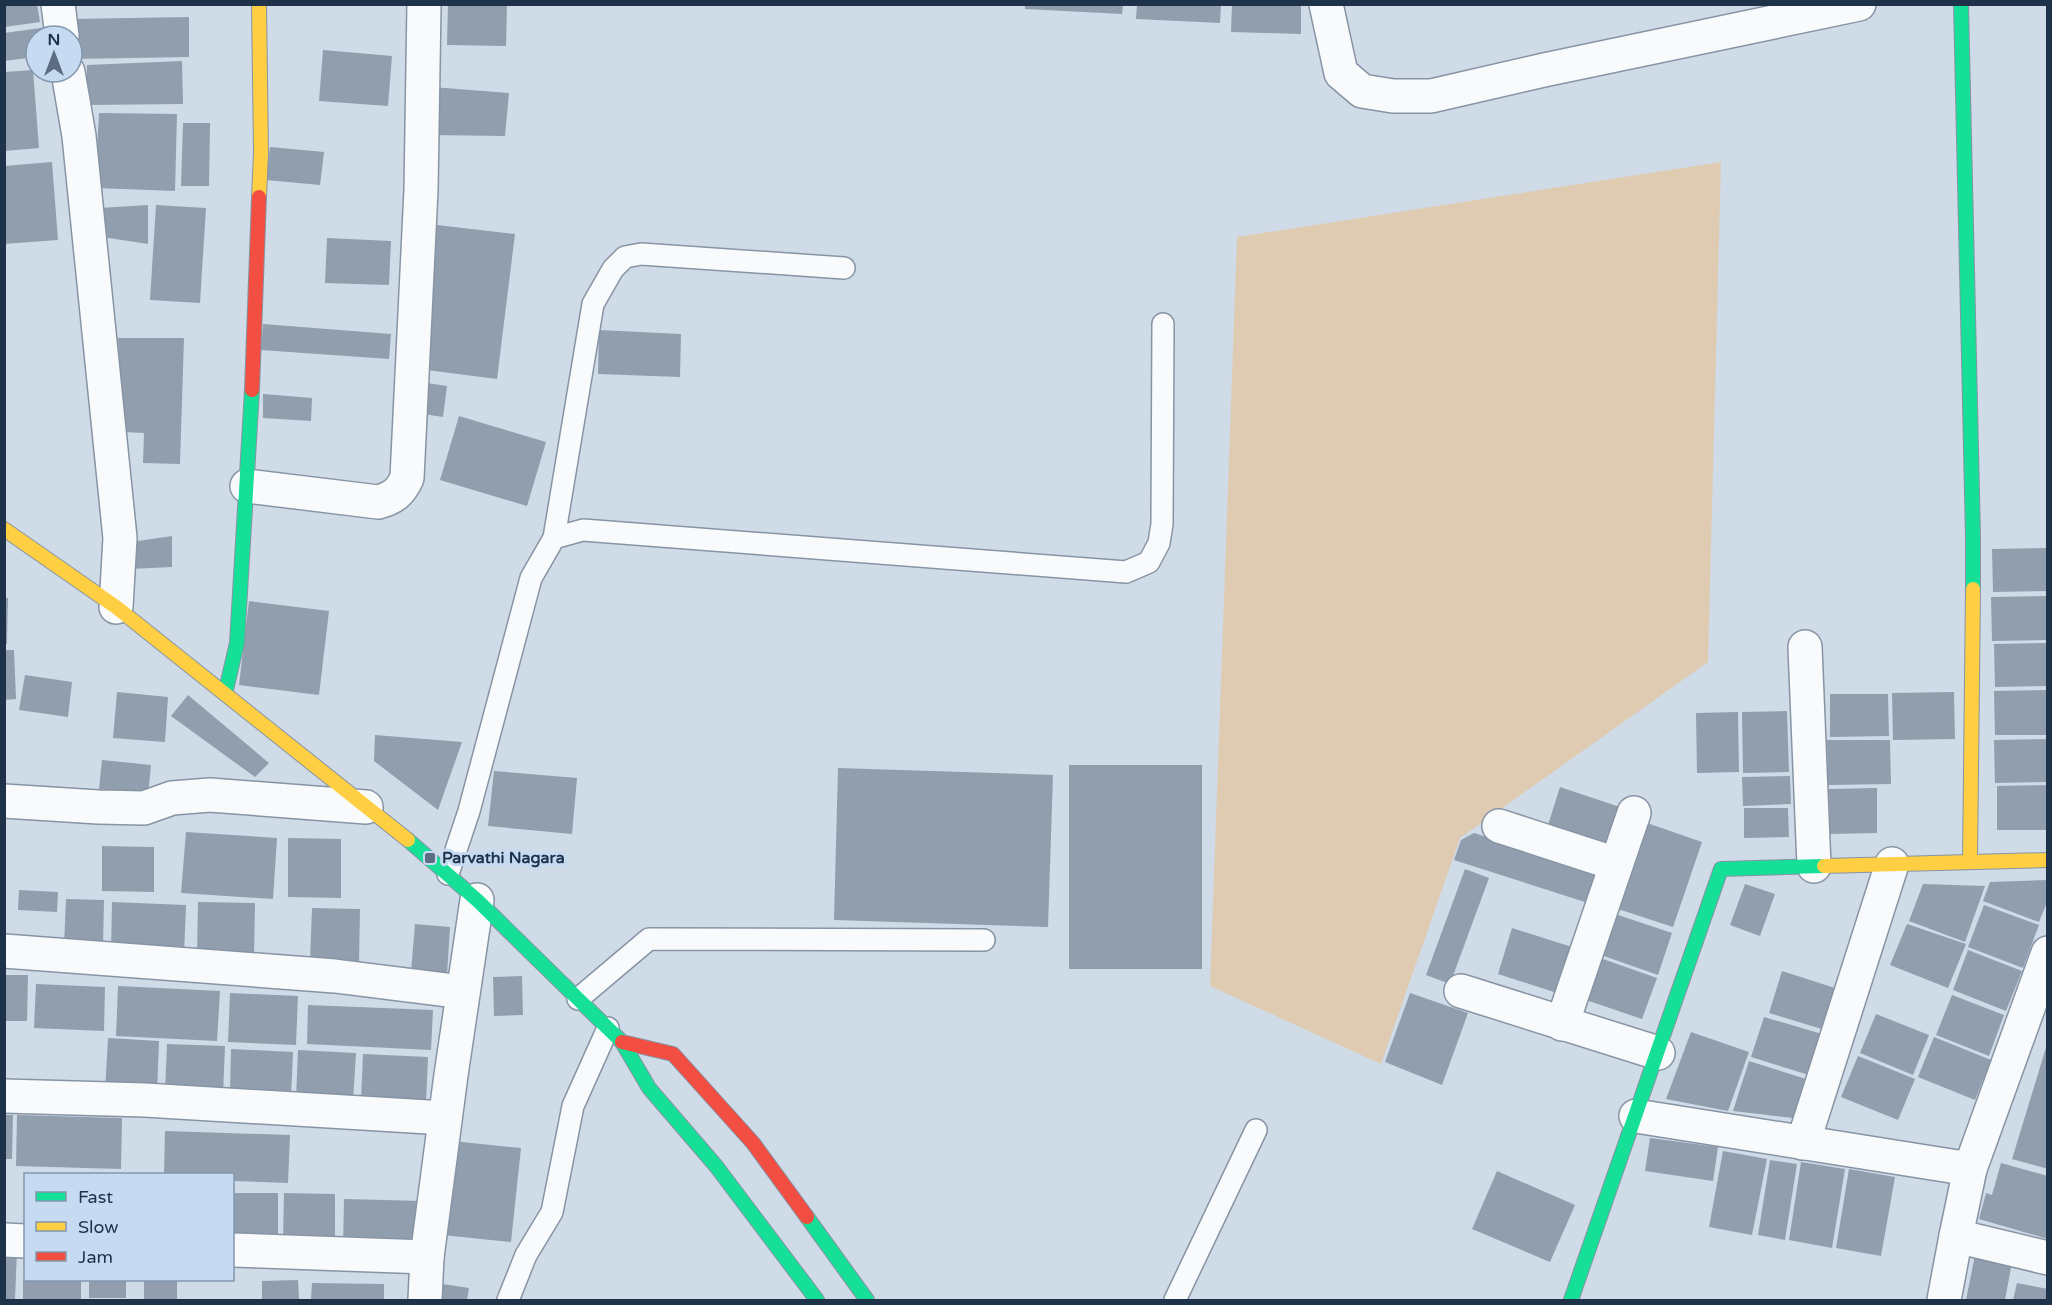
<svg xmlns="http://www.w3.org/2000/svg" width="2052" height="1305" font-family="'Varela Round',sans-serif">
  <rect width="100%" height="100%" fill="#d0dbe8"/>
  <!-- green -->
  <polygon fill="#decbb2" points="1721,162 1708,662 1460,838 1381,1064 1210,986 1237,237"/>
  <!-- building -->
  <g fill="#909eae">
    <polygon points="5,4 37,4 40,22 5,27"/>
    <polygon points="448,4 507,4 506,46 447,45"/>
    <polygon points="1025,4 1123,4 1122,14 1025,9"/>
    <polygon points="1137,4 1221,4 1220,23 1136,19"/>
    <polygon points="1232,4 1301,4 1301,34 1231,32"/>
    <polygon points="189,17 189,57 72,59 71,19"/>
    <polygon points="48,27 49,36 36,36 36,57 4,61 4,33"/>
    <polygon points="323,50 392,56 388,106 319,101"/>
    <polygon points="182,61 183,104 86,105 87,65"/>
    <polygon points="33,70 39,148 4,151 4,72"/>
    <polygon points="432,87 509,93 505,136 429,135"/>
    <polygon points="99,113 177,114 175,191 95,188"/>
    <polygon points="183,123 210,123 209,186 181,186"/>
    <polygon points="270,147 324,152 320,185 266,180"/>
    <polygon points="52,162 58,240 4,244 4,166"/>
    <polygon points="148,205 148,244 102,237 100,208"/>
    <polygon points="156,205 206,208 200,303 150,300"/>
    <polygon points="437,225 515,234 497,379 419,369"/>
    <polygon points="327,238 391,241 389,285 325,283"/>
    <polygon points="263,324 391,334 389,359 261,350"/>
    <polygon points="599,330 681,334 680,377 598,374"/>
    <polygon points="118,338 184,338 180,464 143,463 144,433 123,432"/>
    <polygon points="420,382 447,386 443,417 416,413"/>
    <polygon points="263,394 312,398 311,421 263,418"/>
    <polygon points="459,416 546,442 527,506 440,480"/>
    <polygon points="172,536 172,567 130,569 131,542"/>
    <polygon points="2048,548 2048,591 1993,592 1992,549"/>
    <polygon points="2048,596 2048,640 1992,641 1991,597"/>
    <polygon points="4,598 8,598 7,644 4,644"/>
    <polygon points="249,601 329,611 319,695 239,685"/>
    <polygon points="2048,643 2048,686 1995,687 1994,644"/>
    <polygon points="4,650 14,650 16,699 4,700"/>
    <polygon points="25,675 72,682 68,717 19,710"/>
    <polygon points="2048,690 2048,735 1995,735 1994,691"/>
    <polygon points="117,692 168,697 165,742 113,738"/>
    <polygon points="1954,692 1955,739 1893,740 1892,693"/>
    <polygon points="1830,694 1888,694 1889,736 1830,737"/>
    <polygon points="188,695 269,763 255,777 171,716"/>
    <polygon points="1787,711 1789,772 1743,773 1742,712"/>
    <polygon points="1738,712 1739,772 1697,773 1696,713"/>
    <polygon points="375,735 462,742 438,810 374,761"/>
    <polygon points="2048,739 2048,782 1995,783 1994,740"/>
    <polygon points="1827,740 1890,740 1891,784 1828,785"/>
    <polygon points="102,760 151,765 148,795 99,789"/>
    <rect x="1069" y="765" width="133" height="204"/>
    <polygon points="838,768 1053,775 1048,927 834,920"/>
    <polygon points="494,771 577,778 572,834 488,826"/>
    <polygon points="1790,776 1791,804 1743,806 1742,777"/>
    <polygon points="2048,785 2048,830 1997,830 1997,786"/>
    <polygon points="1560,787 1620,807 1609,845 1548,825"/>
    <polygon points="1877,788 1877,833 1830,834 1829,789"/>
    <polygon points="1744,808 1788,808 1789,837 1744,838"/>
    <polygon points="1647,823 1702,842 1673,927 1618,909"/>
    <polygon points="186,832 277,838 273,899 181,893"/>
    <polygon points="1474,833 1598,873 1588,903 1454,860 1461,840"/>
    <polygon points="288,838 341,839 341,898 288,897"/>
    <polygon points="102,846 154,847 154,892 102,891"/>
    <polygon points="1465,869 1489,878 1450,984 1426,975"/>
    <polygon points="2048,880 2048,900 2039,922 1983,901 1990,882"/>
    <polygon points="1745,884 1775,894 1760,936 1730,925"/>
    <polygon points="1923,884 1985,886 1965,942 1909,921"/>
    <polygon points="19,890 58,892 57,912 18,910"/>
    <polygon points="66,899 104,900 103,946 64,945"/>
    <polygon points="112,902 186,905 184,955 111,951"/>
    <polygon points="198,902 255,903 254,956 197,955"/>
    <polygon points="1984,905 2039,925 2023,968 1968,947"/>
    <polygon points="312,908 360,909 359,963 310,962"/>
    <polygon points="1615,914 1672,933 1658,975 1601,955"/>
    <polygon points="415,924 450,927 447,975 411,972"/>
    <polygon points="1907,924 1966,944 1948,988 1890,965"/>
    <polygon points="1512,928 1572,947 1557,993 1498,974"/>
    <polygon points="1968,950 2022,971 2006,1011 1953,990"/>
    <polygon points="1600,958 1657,978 1642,1019 1586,1000"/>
    <polygon points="1782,971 1838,989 1825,1030 1769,1013"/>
    <polygon points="4,975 28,975 27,1021 4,1021"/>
    <polygon points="522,976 523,1015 494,1016 493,977"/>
    <polygon points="36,984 105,987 104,1031 34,1028"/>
    <polygon points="118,986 220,991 217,1041 116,1036"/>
    <polygon points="230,993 298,996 296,1045 228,1042"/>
    <polygon points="1410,993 1468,1013 1442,1085 1385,1062"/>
    <polygon points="1952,995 2004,1015 1989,1056 1936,1035"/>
    <polygon points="308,1005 433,1010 431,1050 307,1044"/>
    <polygon points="1876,1014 1929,1035 1913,1075 1860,1053"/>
    <polygon points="1764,1017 1822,1034 1809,1075 1751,1057"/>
    <polygon points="1691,1032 1749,1052 1728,1111 1666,1099"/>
    <polygon points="1934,1037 1991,1060 1975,1100 1918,1077"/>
    <polygon points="108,1038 159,1041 157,1093 105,1091"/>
    <polygon points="2048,1041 2048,1169 2012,1159"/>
    <polygon points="167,1044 225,1046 223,1095 165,1092"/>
    <polygon points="231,1049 293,1052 291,1097 230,1094"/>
    <polygon points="298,1050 356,1053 353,1101 296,1099"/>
    <polygon points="363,1054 428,1057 426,1103 361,1100"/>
    <polygon points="1858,1056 1915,1079 1898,1120 1841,1097"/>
    <polygon points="1749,1061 1806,1079 1794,1118 1733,1111"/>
    <polygon points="4,1115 13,1115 12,1159 4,1159"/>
    <polygon points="17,1115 122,1118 121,1169 16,1166"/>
    <polygon points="165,1131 290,1135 288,1183 232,1181 232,1174 164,1174"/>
    <polygon points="1650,1138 1718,1147 1713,1181 1645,1171"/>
    <polygon points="452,1141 521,1148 511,1242 443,1235"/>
    <polygon points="1723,1151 1767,1159 1752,1235 1709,1227"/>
    <polygon points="1770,1160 1797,1164 1785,1240 1758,1235"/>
    <polygon points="1801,1162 1845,1169 1832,1248 1789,1240"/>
    <polygon points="2001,1163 2048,1176 2048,1239 1979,1219 1986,1193 1992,1195"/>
    <polygon points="1849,1169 1895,1177 1881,1256 1836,1248"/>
    <polygon points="1497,1171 1575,1205 1550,1262 1472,1229"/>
    <polygon points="232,1193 278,1193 278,1239 232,1240"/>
    <polygon points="284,1193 335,1194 335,1242 283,1241"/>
    <polygon points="344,1199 423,1201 421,1249 343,1247"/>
    <polygon points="4,1249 17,1250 15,1300 4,1300"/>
    <polygon points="1975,1255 2012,1262 2005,1300 1966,1300"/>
    <rect x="23" y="1280" width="58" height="20"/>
    <rect x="89" y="1280" width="37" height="18"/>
    <rect x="144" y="1280" width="33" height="20"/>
    <polygon points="298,1280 299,1300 262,1300 262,1281"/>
    <polygon points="312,1283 384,1284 384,1300 311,1300"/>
    <polygon points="2017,1283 2048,1289 2048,1300 2013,1300"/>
    <polygon points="443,1284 469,1288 467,1300 441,1300"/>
  </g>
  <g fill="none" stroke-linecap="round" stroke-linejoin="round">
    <!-- lane casing -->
    <g stroke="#8694a4" stroke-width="24">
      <g id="lane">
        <polyline points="554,538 593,304 613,269 625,257 641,254 844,268"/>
        <polyline points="448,874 469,811 531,578 554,538 583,530 1126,572 1149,562 1159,543 1162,524 1163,324"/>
        <polyline points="578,999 649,939 984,940"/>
        <polyline points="508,1300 526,1255 552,1212 573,1106 608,1028"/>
        <polyline points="1175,1300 1256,1130"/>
      </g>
    </g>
    <!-- street casing -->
    <g stroke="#8694a4" stroke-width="36">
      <g id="street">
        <polyline points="58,4 62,36"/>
        <polyline points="1326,4 1341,73 1362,91 1393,96 1431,96 1544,70 1859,4"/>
        <polyline points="68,72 79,136 120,538 116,607"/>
        <path d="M247 486 378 502C393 498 400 493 407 478L421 190 424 4"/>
        <polyline points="1805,647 1814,866"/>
        <polyline points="4,801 98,807 144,808 172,798 210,795 366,807"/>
        <polyline points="1499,826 1616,864"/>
        <polyline points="4,951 335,976 463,992"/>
        <polyline points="1461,991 1658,1053"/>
        <polyline points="1562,1024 1634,813"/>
        <polyline points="4,1096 145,1100 445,1118"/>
        <polyline points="1636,1116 1970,1169"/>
        <polyline points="1803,1143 1892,864"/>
        <polyline points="1956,1236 1970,1169 2048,953"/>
        <polyline points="4,1240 26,1241"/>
        <polyline points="232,1250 427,1257"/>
        <polyline points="425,1300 427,1257 451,1075 477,900"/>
        <polyline points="1944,1300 1956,1236 2048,1258"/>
      </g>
    </g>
    <!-- fast casing -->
    <g stroke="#8694a4" stroke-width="16">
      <g id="fast">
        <polyline points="1961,4 1973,537 1973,589"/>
        <polyline points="225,694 237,643 252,390"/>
        <polyline points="408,840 477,900 622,1042 649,1088 716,1166 817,1300"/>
        <polyline points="807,1217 867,1300"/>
        <polyline points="1571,1300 1721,869 1824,866"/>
      </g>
    </g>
    <!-- slow casing -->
    <g stroke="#8694a4" stroke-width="16">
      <g id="slow">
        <polyline points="259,4 261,153 259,197"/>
        <polyline points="4,529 116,607 408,840"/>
        <polyline points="1970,862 1973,589"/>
        <polyline points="1824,866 2048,860"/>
      </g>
    </g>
    <!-- jam casing -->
    <g stroke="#8694a4" stroke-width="16">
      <g id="jam">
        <polyline points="252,390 259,197"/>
        <polyline points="622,1042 673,1054 753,1143 807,1217"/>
      </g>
    </g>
    <!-- lane -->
    <use href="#lane" stroke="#f8fafc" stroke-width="21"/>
    <!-- street -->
    <use href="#street" stroke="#f8fafc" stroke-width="33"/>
    <!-- fast -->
    <use href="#fast" stroke="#16e098" stroke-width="14"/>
    <!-- slow -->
    <use href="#slow" stroke="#ffcf43" stroke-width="14"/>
    <!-- jam -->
    <use href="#jam" stroke="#f24e42" stroke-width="14"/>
  </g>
  <!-- markers -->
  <rect fill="#5c6d81" stroke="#c6daf2" stroke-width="2" x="424" y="852" width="12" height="12" rx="3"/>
  <g text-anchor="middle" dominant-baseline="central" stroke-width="6" stroke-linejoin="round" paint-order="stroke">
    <!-- poi labels -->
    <g font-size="16" font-weight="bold" fill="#1e3249" stroke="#c6daf2" text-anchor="start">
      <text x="442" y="858">Parvathi Nagara</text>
    </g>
  </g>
  <!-- border -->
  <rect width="2052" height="1305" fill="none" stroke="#1e3249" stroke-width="12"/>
  <!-- legend -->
  <rect x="24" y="1173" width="210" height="108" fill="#c6daf2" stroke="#8397ae" stroke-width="1.5"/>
  <rect x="36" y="1192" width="30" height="9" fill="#16e098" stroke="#8397ae" stroke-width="1.5"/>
  <text x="78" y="1203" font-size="18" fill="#1e3249">Fast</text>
  <rect x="36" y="1222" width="30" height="9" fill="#ffcf43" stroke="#8397ae" stroke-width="1.5"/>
  <text x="78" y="1233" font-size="18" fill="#1e3249">Slow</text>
  <rect x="36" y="1252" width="30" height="9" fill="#f24e42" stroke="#8397ae" stroke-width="1.5"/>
  <text x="78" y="1263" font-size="18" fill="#1e3249">Jam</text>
  <!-- north arrow -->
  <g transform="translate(54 54)"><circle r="28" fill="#c6daf2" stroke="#8397ae" stroke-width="1.5"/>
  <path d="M0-4.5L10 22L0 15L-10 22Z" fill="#5c6d81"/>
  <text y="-9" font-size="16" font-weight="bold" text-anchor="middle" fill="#1e3249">N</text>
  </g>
</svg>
